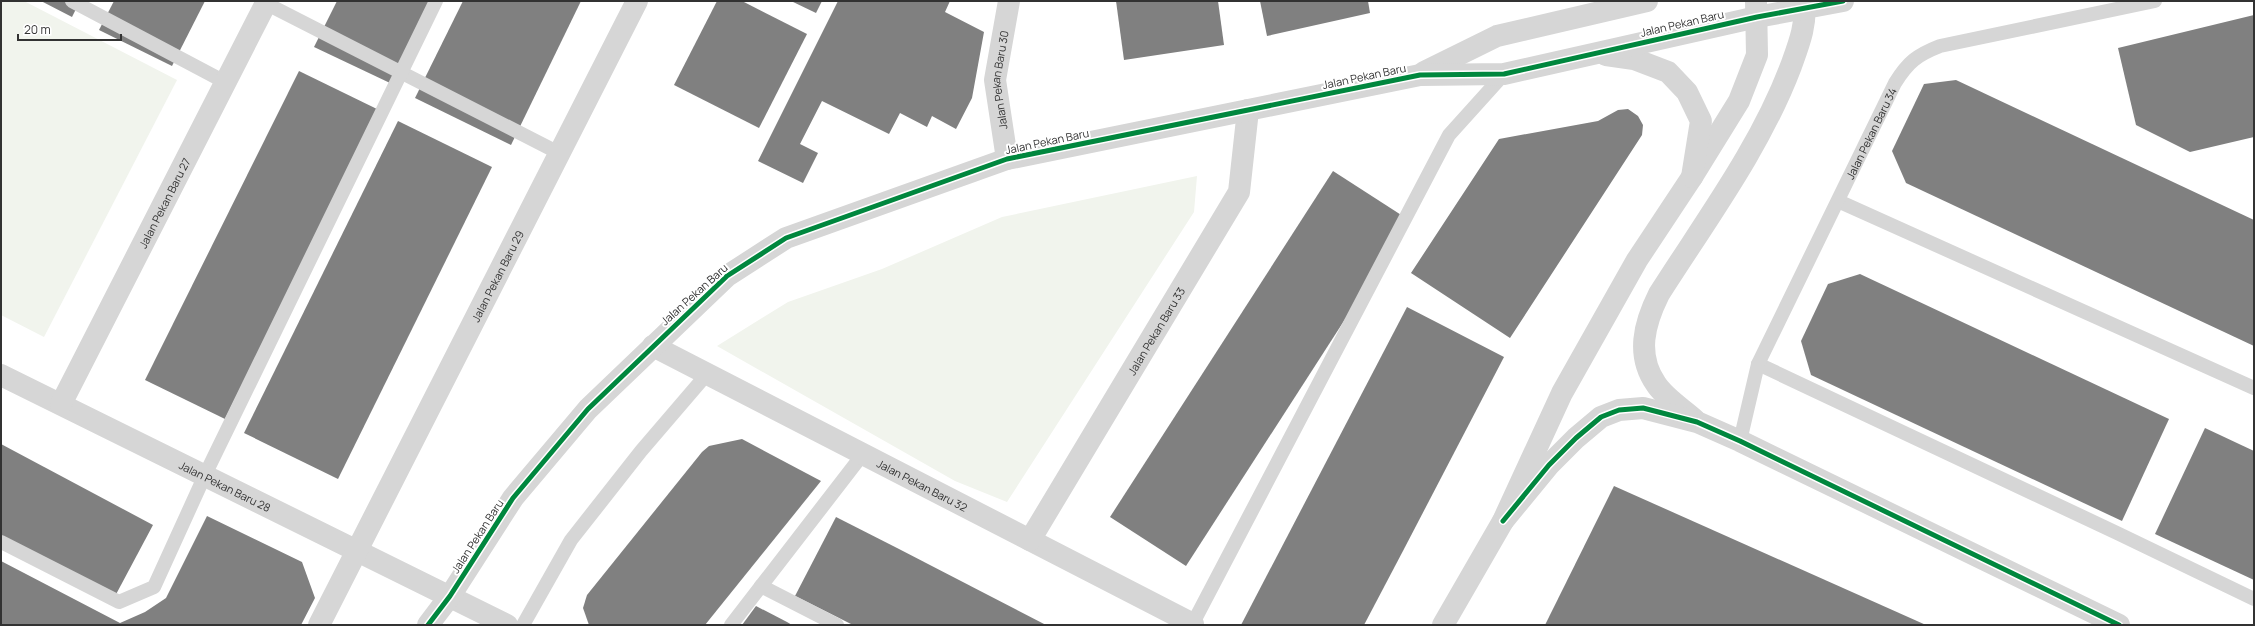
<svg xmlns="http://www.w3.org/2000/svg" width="2255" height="626" font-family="Manrope,sans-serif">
  <rect width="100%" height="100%" fill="#fff"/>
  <!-- green -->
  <g fill="#f1f4ed">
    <polygon points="1,1 24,1 177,80 44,337 1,315"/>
    <polygon points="1197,176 1194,212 1007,502 955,481 717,346 788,302 882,269 1002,217"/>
  </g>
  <!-- building -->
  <g fill="#808080">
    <polygon points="41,1 80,1 72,17"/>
    <polygon points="114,1 205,1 172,66 99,30"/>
    <polygon points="337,1 430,1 390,83 314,47"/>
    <polygon points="463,1 581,1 511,145 415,98"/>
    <polygon points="717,1 742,1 807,34 759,128 674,85"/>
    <polygon points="791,1 822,1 816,13"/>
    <polygon points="838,1 950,1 945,12 984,32 972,98 956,129 932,116 927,127 900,113 889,134 822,101 800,144 818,153 803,183 758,161"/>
    <polygon points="1116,1 1218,1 1224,45 1124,60"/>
    <polygon points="1260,1 1368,1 1370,13 1267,36"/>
    <polygon points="2254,15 2254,137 2190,152 2136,125 2118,48"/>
    <polygon points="299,71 379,110 225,419 145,380"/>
    <polygon points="1956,80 2254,220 2254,346 1906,183 1892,151 1924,84"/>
    <polygon points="1628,109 1638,116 1643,125 1642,135 1510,338 1411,273 1499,139 1598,121 1618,110"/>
    <polygon points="398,121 492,167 338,479 244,433"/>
    <polygon points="1333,171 1409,220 1186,566 1110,517"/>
    <polygon points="1860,274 2169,419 2122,521 1811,375 1801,341 1828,284"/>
    <polygon points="1407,307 1504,357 1404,549 1364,625 1241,625"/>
    <polygon points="2205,428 2254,451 2254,580 2155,534"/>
    <polygon points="742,439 821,481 705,625 589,625 583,608 587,595 702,452 709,446"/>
    <polygon points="1,444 153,525 113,600 1,541"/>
    <polygon points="1614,486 1926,625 1545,625"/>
    <polygon points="207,516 302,562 315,598 301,625 1,625 1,561 120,623 145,612 166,598"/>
    <polygon points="836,517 899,549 1046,625 853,625 795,596"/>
    <polygon points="756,606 787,622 792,625 742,625"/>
  </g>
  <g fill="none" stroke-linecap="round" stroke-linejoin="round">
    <!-- service -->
    <g stroke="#d6d6d6" stroke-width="14">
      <polyline points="72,1 225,82"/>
      <polyline points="265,3 559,153"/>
      <polyline points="1838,201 2254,388"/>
      <polyline points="1758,364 2117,533 2254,599"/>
      <path id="s1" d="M1740 441 1758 364 1895 83C1908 62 1917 55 1940 46L2155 1"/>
      <polyline points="1,542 119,602 154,587 205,475 436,1"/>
      <polyline points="761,586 837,625"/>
      <polyline points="523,625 571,540 641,451 707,374"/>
      <polyline points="731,625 863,454"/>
      <polyline points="1192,625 1449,135 1504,74"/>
    </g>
    <!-- minor -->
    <g stroke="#d6d6d6" stroke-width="22">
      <path id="s2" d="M1007 159 995 80 1009 1"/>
      <path id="s3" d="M653 346 1193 624"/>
      <path id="s4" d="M1 375 507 625"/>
      <path id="s5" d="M61 404 267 1"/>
      <path d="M1695 420C1683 409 1665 398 1656 384 1636 355 1644 324 1659 294 1706 220 1760 148 1791 66 1799 44 1807 24 1804 1"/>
      <polyline points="1503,521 1549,465 1576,438 1601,417 1619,410 1643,408 1697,422 1740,441 2119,625"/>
      <path id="s6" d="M1030 540 1239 192 1248 110"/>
      <path id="s7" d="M319 625 637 1"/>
      <polyline points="1443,625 1503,521 1562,393 1637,260 1692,177 1739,101 1757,55 1756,1"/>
    </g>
    <!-- tertiary -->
    <g stroke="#d6d6d6" stroke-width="22">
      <polyline points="1606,55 1634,59 1668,72 1687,92 1701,121 1692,177"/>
      <polyline points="1424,72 1497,36 1647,1"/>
      <polyline points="428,625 450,596 513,498 588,409 727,276 786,238 1007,159 1420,75 1504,74 1757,17 1843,1"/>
    </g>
    <!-- cycleway casing -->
    <g stroke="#fff" stroke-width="8">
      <g id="cycleway">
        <polyline points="1503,521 1549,465 1576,438 1601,417 1619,410 1643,408 1697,422 1740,441 2119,625"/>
        <polyline points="428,625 450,596 513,498 588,409 727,276 786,238 1007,159 1420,75 1504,74 1757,17 1843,1"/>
      </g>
    </g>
    <!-- cycleway -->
    <use href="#cycleway" stroke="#00873e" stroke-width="5"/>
  </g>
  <g text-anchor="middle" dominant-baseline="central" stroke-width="4" stroke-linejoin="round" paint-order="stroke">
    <!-- street labels -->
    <g font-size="11" fill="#323232" stroke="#fff">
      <text transform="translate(1682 23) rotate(-13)">Jalan Pekan Baru</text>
      <text transform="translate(1364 76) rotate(-12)">Jalan Pekan Baru</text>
      <text stroke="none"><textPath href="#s2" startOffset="80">Jalan Pekan Baru 30</textPath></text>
      <text stroke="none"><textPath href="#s1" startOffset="336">Jalan Pekan Baru 34</textPath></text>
      <text transform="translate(1047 141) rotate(-12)">Jalan Pekan Baru</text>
      <text stroke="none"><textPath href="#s5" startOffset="226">Jalan Pekan Baru 27</textPath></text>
      <text stroke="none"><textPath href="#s7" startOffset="392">Jalan Pekan Baru 29</textPath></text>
      <text transform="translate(694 294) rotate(-42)">Jalan Pekan Baru</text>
      <text stroke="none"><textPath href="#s6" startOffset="244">Jalan Pekan Baru 33</textPath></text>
      <text stroke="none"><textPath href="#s4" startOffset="250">Jalan Pekan Baru 28</textPath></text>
      <text stroke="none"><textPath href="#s3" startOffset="303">Jalan Pekan Baru 32</textPath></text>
      <text transform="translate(477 536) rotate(-57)">Jalan Pekan Baru</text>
    </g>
  </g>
  <!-- border -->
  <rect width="2255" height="626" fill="none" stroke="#323232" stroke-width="4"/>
  <!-- scale -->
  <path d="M18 34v6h103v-6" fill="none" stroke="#323232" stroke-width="2"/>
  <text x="24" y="34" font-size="12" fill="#323232" stroke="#ffffff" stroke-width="3" paint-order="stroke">20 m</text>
</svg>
